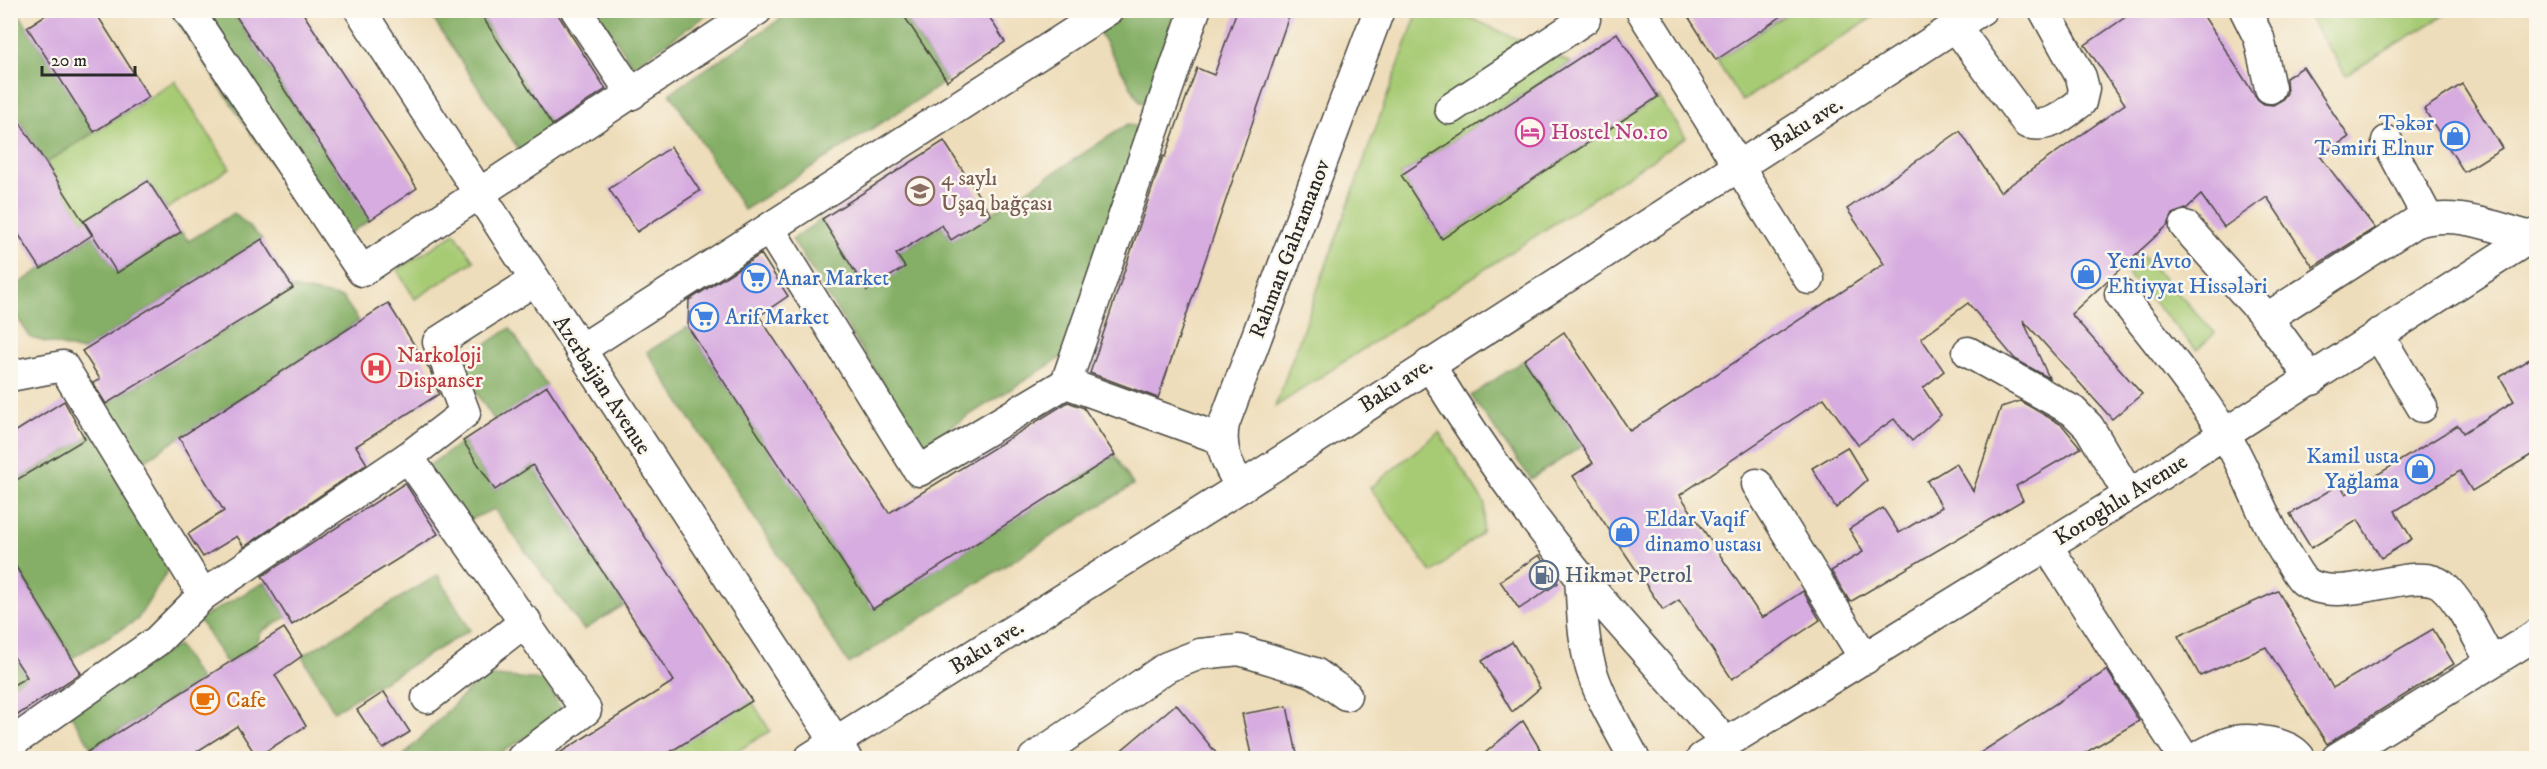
<svg xmlns="http://www.w3.org/2000/svg" width="2547" height="769" font-family="'IM FELL DW Pica',serif">
  <rect width="100%" height="100%" fill="#fbf7ec"/>
  <filter id="ink" filterUnits="userSpaceOnUse"><feTurbulence type="fractalNoise" baseFrequency=".0167" numOctaves="2"/><feDisplacementMap in="SourceGraphic" scale="12" xChannelSelector="R" yChannelSelector="G"/><feConvolveMatrix kernelMatrix="1 2 1 2 8 2 1 2 1" color-interpolation-filters="sRGB"/></filter>
  <filter id="wash" filterUnits="userSpaceOnUse"><feTurbulence type="fractalNoise" baseFrequency=".008" numOctaves="4" result="noise"/><feDisplacementMap in="SourceGraphic" scale="24" xChannelSelector="R" yChannelSelector="G"/><feGaussianBlur stdDeviation="1.35" result="paint"/><feColorMatrix in="noise" values="0 0 0 0 0 0 0 0 0 0 0 0 0 0 0 0 0 1.4 0 .05"/><feComposite in="paint" operator="in"/></filter>
  <g filter="url(#wash)">
    <rect width="100%" height="100%" fill="#eeddba"/>
    <!-- green -->
    <g fill="#a7cb75" stroke="#697b50" stroke-width="1.5">
      <polygon points="1418,11 1455,11 1571,63 1401,175 1442,239 1658,97 1686,137 1275,407"/>
      <polygon points="1791,11 1882,11 1742,101 1716,60"/>
      <polygon points="2305,11 2451,11 2346,75"/>
      <polygon points="175,81 230,168 167,209 148,181 83,222 46,163"/>
      <polygon points="455,233 474,261 415,299 397,270"/>
      <polygon points="2139,252 2215,333 2197,350 2122,268"/>
      <polygon points="1439,432 1485,504 1482,532 1432,573 1370,488"/>
      <polygon points="752,701 770,731 726,758 659,758"/>
    </g>
    <!-- forest -->
    <g fill="#85af66" stroke="#586d48" stroke-width="1.5">
      <polygon points="11,10 17,11 94,132 46,163 11,107"/>
      <polygon points="794,10 900,11 947,81 744,210 670,93"/>
      <polygon points="170,11 232,11 370,220 327,248"/>
      <polygon points="428,11 478,11 553,126 519,150"/>
      <polygon points="709,11 710,13 633,66 597,11"/>
      <polygon points="1118,11 1190,11 1157,105 1140,102 1095,25"/>
      <polygon points="1128,124 1150,131 1073,350 922,445 792,239 822,219 867,291 904,267 896,254 942,225 951,240"/>
      <polygon points="234,213 262,239 82,351 31,338 11,308 11,289 93,235 117,273 181,232 189,241"/>
      <polygon points="293,288 343,298 359,321 116,479 170,567 137,620 72,658 11,557 11,484 85,439 113,400"/>
      <polygon points="688,327 873,609 1115,455 1133,485 849,664 647,352"/>
      <polygon points="510,328 547,386 495,421 457,364"/>
      <polygon points="1524,360 1582,446 1531,479 1471,396"/>
      <polygon points="463,441 495,490 533,465 624,605 584,630 494,509 438,534 406,482"/>
      <polygon points="438,575 470,630 334,711 302,656"/>
      <polygon points="265,582 287,617 262,631 256,645 227,664 199,619"/>
      <polygon points="178,645 200,680 92,748 69,712"/>
      <polygon points="10,651 27,677 11,687 10,687"/>
      <polygon points="483,675 543,680 564,713 493,758 407,758 404,755"/>
    </g>
    <g id="blocks">
      <!-- building -->
      <g fill="#d7ace0">
        <polygon points="53,10 94,10 149,97 94,132 27,27"/>
        <polygon points="232,10 301,10 417,188 370,220"/>
        <polygon points="478,10 555,10 606,89 552,125"/>
        <polygon points="900,10 985,10 1005,42 947,81"/>
        <polygon points="1237,10 1291,10 1158,398 1090,373 1163,156 1165,157 1197,68 1214,75"/>
        <polygon points="1684,10 1791,10 1716,60"/>
        <polygon points="2136,10 2200,10 2257,99 2264,104 2273,105 2282,100 2287,93 2286,78 2303,67 2349,137 2320,156 2375,228 2313,267 2267,197 2224,227 2201,195 2186,209 2173,214 2168,225 2071,314 2142,394 2112,419 2023,320 2049,378 2015,359 1968,303 1921,338 1944,371 1923,388 1941,415 1912,441 1894,419 1858,445 1824,398 1680,495 1762,618 1803,591 1820,620 1732,679 1679,600 1663,610 1573,476 1593,463 1524,360 1564,332 1630,431 1884,264 1847,209 1960,131 2000,192 2125,104 2085,45"/>
        <polygon points="1617,33 1658,97 1442,239 1401,175"/>
        <polygon points="2462,84 2502,148 2464,172 2424,109"/>
        <polygon points="10,107 92,235 41,269 10,221"/>
        <polygon points="944,141 991,215 951,240 942,225 896,254 905,267 867,291 822,219"/>
        <polygon points="671,147 700,191 637,232 609,189"/>
        <polygon points="148,181 181,232 117,273 84,221"/>
        <polygon points="262,239 293,288 106,404 93,383 100,379 82,351"/>
        <polygon points="761,254 788,296 759,316 889,513 1068,402 1084,408 1115,455 873,609 688,327 689,300"/>
        <polygon points="388,303 430,370 439,394 356,446 367,464 244,547 237,536 203,557 188,534 224,511 179,438"/>
        <polygon points="2536,355 2536,452 2472,491 2460,471 2395,511 2412,539 2381,558 2358,520 2311,548 2290,514 2340,484 2346,494 2458,425 2463,433 2514,401 2500,377"/>
        <polygon points="547,386 752,701 659,759 550,759 674,681 533,465 495,490 463,441"/>
        <polygon points="64,401 85,439 10,484 10,435"/>
        <polygon points="2020,401 2062,425 2081,448 2016,486 2023,500 1850,602 1831,571 1863,552 1849,529 1883,508 1899,533 1942,507 1927,481 1956,463 1973,491 2001,407"/>
        <polygon points="1847,447 1867,480 1836,508 1812,468"/>
        <polygon points="405,483 438,534 292,625 262,576"/>
        <polygon points="1539,555 1558,583 1519,609 1500,581"/>
        <polygon points="10,557 81,673 10,720 10,687 27,677 10,651"/>
        <polygon points="2278,591 2333,688 2433,629 2454,664 2327,744 2266,647 2200,676 2178,636"/>
        <polygon points="284,628 302,656 275,675 306,726 257,757 237,726 185,759 76,759"/>
        <polygon points="1512,642 1540,688 1512,712 1482,661"/>
        <polygon points="2107,670 2139,721 2075,759 1971,759"/>
        <polygon points="384,692 410,732 383,749 357,710"/>
        <polygon points="1176,704 1221,759 1111,759"/>
        <polygon points="1287,706 1298,759 1252,759 1242,714"/>
        <polygon points="1523,721 1546,759 1478,759"/>
      </g>
    </g>
  </g>
  <g filter="url(#ink)">
    <use href="#blocks" fill-opacity="0" stroke="#484640" stroke-width="1.5"/>
    <g fill="none" stroke-linecap="round" stroke-linejoin="round">
      <!-- minor casing -->
      <g stroke="#484640" stroke-width="33">
        <g id="minor">
          <polyline points="188,10 362,271 757,10"/>
          <polyline points="360,10 846,758"/>
          <polyline points="576,10 632,94"/>
          <polyline points="1641,10 1809,279"/>
          <polyline points="2245,10 2259,38 2270,88"/>
          <path d="M1956 27 2027 123C2050 129 2064 115 2081 102L2084 89 2081 77 2044 10"/>
          <polyline points="1450,109 1585,19"/>
          <polyline points="2387,141 2428,218"/>
          <polyline points="2185,226 2267,318 2312,380"/>
          <polyline points="770,230 919,471 1066,383 1221,439"/>
          <path d="M2120 294C2155 339 2193 384 2224 433 2249 473 2262 519 2288 558 2293 565 2298 576 2304 581 2340 608 2415 563 2442 585 2461 601 2478 639 2491 662"/>
          <path d="M2267 318 2414 223C2452 209 2494 227 2532 237"/>
          <polyline points="2378,334 2422,407"/>
          <polyline points="580,350 1108,10"/>
          <polyline points="1968,352 2073,411 2089,427 2129,495"/>
          <path d="M1429 364C1475 439 1524 509 1580 577"/>
          <polyline points="10,376 63,366 203,595"/>
          <polyline points="1066,383 1195,10"/>
          <polyline points="408,457 586,710 522,758"/>
          <polyline points="1757,484 1865,659"/>
          <path d="M1241 487C1228 466 1219 450 1224 424L1379 10"/>
          <polyline points="2047,546 2184,758"/>
          <polyline points="427,698 526,621"/>
          <polyline points="10,744 157,641 203,595 408,457 465,413 438,342 535,280"/>
          <polyline points="810,758 1241,487 1981,10"/>
          <polyline points="1034,758 1167,667 1200,654 1239,650 1315,673 1346,695"/>
          <path d="M1634 758C1618 727 1597 695 1589 661 1582 633 1582 605 1580 577L1726 743"/>
          <polyline points="1702,758 2129,495 2536,234"/>
          <path d="M2195 758C2207 753 2221 743 2234 741 2253 738 2290 742 2300 758"/>
          <polyline points="2337,758 2536,635"/>
        </g>
      </g>
      <!-- minor -->
      <use href="#minor" stroke="#fff" stroke-width="30"/>
    </g>
  </g>
  <!-- icons -->
  <defs>
    <g id="hotel-ring" transform="scale(1.5)"><circle r="9.5" fill="#fbf7ec" stroke="#d1479c" stroke-width="1.5"/><path d="M-6-4.5h1.5V1H6V5H4.5V3h-9V5H-6ZM-4 0a1.8 1.8 0 1 1 3.6 0ZM.5 0V-2.5h3Q6-2.5 6 0Z" fill="#d1479c"/></g>
    <g id="shop-ring" transform="scale(1.5)"><circle r="9.5" fill="#fbf7ec" stroke="#3f7fe0" stroke-width="1.5"/><path d="M-5-2.5h2.3a2.7 3.5 0 0 1 5.4 0H5L5.5 6h-11ZM-1.5-2.5h3a1.5 2.3 0 0 0-3 0Z" fill="#3f7fe0"/></g>
    <g id="school-ring" transform="scale(1.5)"><circle r="9.5" fill="#fbf7ec" stroke="#8d6e63" stroke-width="1.5"/><path d="M0-5L7-2L0 1L-7-2ZM-4 1L0 2.5L4 1V4Q0 6-4 4Z" fill="#8d6e63"/></g>
    <g id="supermarket-ring" transform="scale(1.5)"><circle r="9.5" fill="#fbf7ec" stroke="#3f7fe0" stroke-width="1.5"/><path d="M-6-5.5h2.5l.6 2H6L4.5 2H-2.5L-4.4-4H-6ZM-1.5 3.2a1.3 1.3 0 1 0 .1 0ZM3 3.2a1.3 1.3 0 1 0 .1 0Z" fill="#3f7fe0"/></g>
    <g id="hospital-ring" transform="scale(1.5)"><circle r="9.5" fill="#fbf7ec" stroke="#e0444e" stroke-width="1.5"/><path d="M-5-5h3v3.5h4V-5h3V5h-3V1.5h-4V5h-3Z" fill="#e0444e"/></g>
    <g id="fuel-ring" transform="scale(1.5)"><circle r="9.5" fill="#fbf7ec" stroke="#5c6f8a" stroke-width="1.5"/><path d="M-5.5-6h7V0h2V4h1.3V-2.5L3-4.5l.8-.8L6-3V5H2.5V1h-1V6h-7ZM-4.2-4.7v3.2H.2V-4.7Z" fill="#5c6f8a"/></g>
    <g id="cafe-ring" transform="scale(1.5)"><circle r="9.5" fill="#fbf7ec" stroke="#e8710a" stroke-width="1.5"/><path d="M-5.5-4.5H6V0H3Q3 3.5 0 3.5H-2.5Q-5.5 3.5-5.5 0ZM3-3.2v2h1.7v-2ZM-6 4.5H4V6H-6Z" fill="#e8710a"/></g>
  </defs>
  <g fill-rule="evenodd">
    <use href="#hotel-ring" x="1530" y="132"/>
    <use href="#shop-ring" x="2455" y="136"/>
    <use href="#school-ring" x="920" y="191"/>
    <use href="#shop-ring" x="2086" y="274"/>
    <use href="#supermarket-ring" x="756" y="278"/>
    <use href="#supermarket-ring" x="704" y="317"/>
    <use href="#hospital-ring" x="376" y="368"/>
    <use href="#shop-ring" x="2420" y="469"/>
    <use href="#shop-ring" x="1624" y="532"/>
    <use href="#fuel-ring" x="1544" y="575"/>
    <use href="#cafe-ring" x="205" y="700"/>
  </g>
  <g text-anchor="middle" dominant-baseline="central" stroke-width="5" stroke-linejoin="round" paint-order="stroke">
    <!-- shop labels -->
    <g font-size="22" fill="#366cbe" stroke="#fbf7ec" text-anchor="start">
      <text x="2434" y="123" text-anchor="end">Təkər<tspan x="2434" dy="25">Təmiri Elnur</tspan></text>
      <text x="2107" y="261">Yeni Avto<tspan x="2107" dy="25">Ehtiyyat Hissələri</tspan></text>
      <text x="777" y="278">Anar Market</text>
      <text x="725" y="317">Arif Market</text>
      <text x="2399" y="456" text-anchor="end">Kamil usta<tspan x="2399" dy="25">Yağlama</tspan></text>
      <text x="1645" y="519">Eldar Vaqif<tspan x="1645" dy="25">dinamo ustası</tspan></text>
    </g>
    <!-- street labels -->
    <g font-size="22" fill="#2b2b2b" stroke="#fbf7ec">
      <text transform="translate(1806 124) rotate(-32)">Baku ave.</text>
      <text transform="translate(1290 249) rotate(-69)">Rahman Gahramanov</text>
      <text transform="translate(602 385) rotate(57)">Azerbaijan Avenue</text>
      <text transform="translate(1396 385) rotate(-33)">Baku ave.</text>
      <text transform="translate(2121 500) rotate(-32)">Koroghlu Avenue</text>
      <text transform="translate(987 647) rotate(-32)">Baku ave.</text>
    </g>
    <!-- hotel labels -->
    <g font-size="22" fill="#b23c85" stroke="#fbf7ec" text-anchor="start">
      <text x="1551" y="132">Hostel No.10</text>
    </g>
    <!-- education labels -->
    <g font-size="22" fill="#785e54" stroke="#fbf7ec" text-anchor="start">
      <text x="941" y="178">4 saylı<tspan x="941" dy="25">Uşaq bağçası</tspan></text>
    </g>
    <!-- health labels -->
    <g font-size="22" fill="#be3a42" stroke="#fbf7ec" text-anchor="start">
      <text x="397" y="355">Narkoloji<tspan x="397" dy="25">Dispanser</tspan></text>
    </g>
    <!-- service labels -->
    <g font-size="22" fill="#4e5e75" stroke="#fbf7ec" text-anchor="start">
      <text x="1565" y="575">Hikmət Petrol</text>
    </g>
    <!-- food labels -->
    <g font-size="22" fill="#c56008" stroke="#fbf7ec" text-anchor="start">
      <text x="226" y="700">Cafe</text>
    </g>
  </g>
  <!-- margin -->
  <rect width="2547" height="769" fill="none" stroke="#fbf7ec" stroke-width="36"/>
  <!-- scale -->
  <path d="M42 66v9h93v-9" fill="none" stroke="#2b2b2b" stroke-width="3"/>
  <text x="51" y="66" font-size="18" fill="#2b2b2b" stroke="#fbf7ec" stroke-width="4.5" paint-order="stroke">20 m</text>
</svg>
